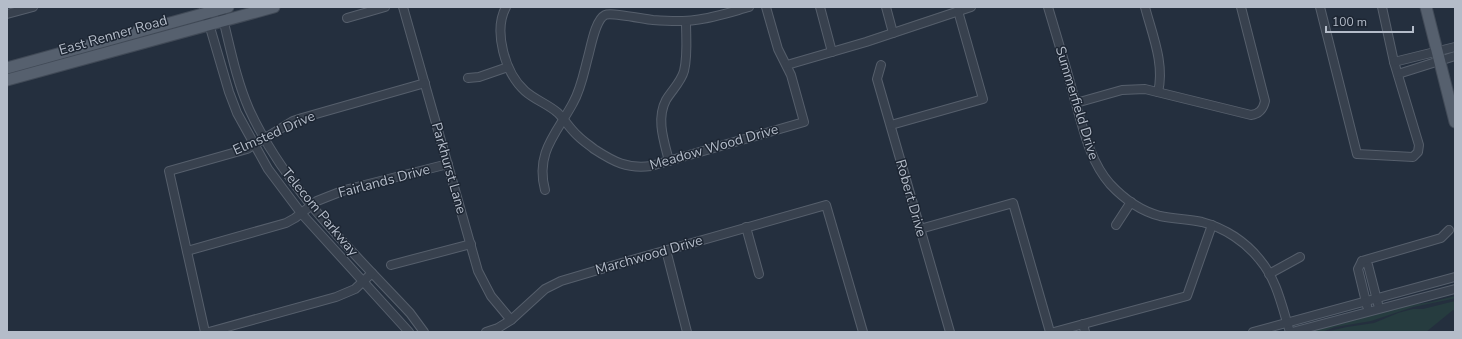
<svg xmlns="http://www.w3.org/2000/svg" width="1462" height="339" font-family="'Nunito Sans',sans-serif">
  <rect width="100%" height="100%" fill="#242f3e"/>
  <!-- green -->
  <g fill="#263c3f">
    <polygon points="1455,296 1455,298 1452,299 1413,307 1371,321 1335,327 1322,332 1310,332 1410,305 1431,302"/>
    <polygon points="1455,301 1455,311 1453,310 1426,332 1325,332 1347,327 1374,323 1398,313 1413,309 1423,309"/>
  </g>
  <g fill="none" stroke-linecap="round" stroke-linejoin="round">
    <!-- minor casing -->
    <g stroke="#565f6c" stroke-width="10">
      <g id="minor">
        <polyline points="204,7 229,92 237,113 268,169 301,213 409,332"/>
        <path d="M220 7C229 41 235 77 249 109 285 188 351 250 410 313L424 332"/>
        <polyline points="403,7 478,271 491,296 511,320"/>
        <path d="M506 7C493 31 505 73 525 91 535 100 548 104 558 113 565 120 570 129 578 136 583 141 589 145 594 149 614 162 627 169 651 166L804 122 791 75 778 49 766 7"/>
        <polyline points="820,7 832,52"/>
        <polyline points="886,7 893,33"/>
        <path d="M1048 7C1057 37 1066 67 1074 97 1083 127 1089 160 1110 184 1123 198 1141 211 1160 216 1174 219 1188 219 1202 222 1225 228 1246 242 1260 260 1277 280 1282 307 1290 332"/>
        <path d="M1145 7C1152 34 1165 64 1158 92"/>
        <polyline points="1320,7 1357,154 1413,157 1418,152 1419,145 1394,62 1382,7"/>
        <polyline points="7,14 33,7"/>
        <polyline points="347,18 385,7"/>
        <polyline points="1394,62 1455,47"/>
        <polyline points="787,65 866,42 971,7"/>
        <polyline points="881,65 877,79 950,332"/>
        <polyline points="1398,74 1455,56"/>
        <polyline points="468,78 479,77 508,67"/>
        <path d="M1076 103 1122 90 1145 89 1251 115C1259 114 1263 110 1265 101L1241 7"/>
        <polyline points="891,125 983,99 958,11"/>
        <path d="M669 161C664 141 656 119 666 100 672 90 681 82 684 71 688 55 686 38 686 21"/>
        <path d="M545 190C535 152 557 133 573 103 581 89 584 72 588 57 591 47 595 20 605 15 611 12 643 19 653 20 667 21 682 22 695 20 713 18 731 12 749 7"/>
        <polyline points="1116,225 1131,202"/>
        <polyline points="746,227 759,274"/>
        <polyline points="920,229 1013,203 1050,332"/>
        <polyline points="666,250 687,332"/>
        <polyline points="187,251 286,223 295,218 317,201 327,197 345,190 448,164"/>
        <polyline points="1362,261 1368,265 1378,304"/>
        <polyline points="391,265 471,244"/>
        <polyline points="1269,274 1300,257"/>
        <polyline points="1367,306 1358,269 1362,261 1441,238 1449,230"/>
        <polyline points="1083,324 1085,332"/>
        <polyline points="205,332 169,171 247,149 293,121 302,118 425,83"/>
        <polyline points="209,332 336,297 355,289 372,273"/>
        <polyline points="486,332 498,328 511,320 545,289 561,281 625,262 826,205 863,332"/>
        <polyline points="1054,332 1187,296 1212,225"/>
        <polyline points="1253,332 1455,277"/>
        <polyline points="1292,332 1455,289"/>
      </g>
    </g>
    <!-- major casing -->
    <g stroke="#414a57" stroke-width="13">
      <g id="major">
        <polyline points="1426,7 1455,122"/>
        <polyline points="7,68 228,7"/>
        <polyline points="7,80 274,7"/>
      </g>
    </g>
    <!-- minor -->
    <use href="#minor" stroke="#38414e" stroke-width="8"/>
    <!-- major -->
    <use href="#major" stroke="#56606e" stroke-width="11"/>
  </g>
  <g text-anchor="middle" dominant-baseline="central" stroke-width="3" stroke-linejoin="round" paint-order="stroke">
    <!-- street labels -->
    <g font-size="14" fill="#b4bcc9" stroke="#1d2633">
      <text transform="translate(113 35) rotate(-16)">East Renner Road</text>
      <text transform="translate(1077 103) rotate(73)">Summerfield Drive</text>
      <text transform="translate(274 133) rotate(-24)">Elmsted Drive</text>
      <text transform="translate(714 147) rotate(-16)">Meadow Wood Drive</text>
      <text transform="translate(449 168) rotate(74)">Parkhurst Lane</text>
      <text transform="translate(384 181) rotate(-15)">Fairlands Drive</text>
      <text transform="translate(911 198) rotate(74)">Robert Drive</text>
      <text transform="translate(320 212) rotate(50)">Telecom Parkway</text>
      <text transform="translate(649 255) rotate(-16)">Marchwood Drive</text>
    </g>
  </g>
  <!-- border -->
  <rect width="1462" height="339" fill="none" stroke="#b4bcc9" stroke-width="16"/>
  <!-- scale -->
  <path d="M1326 26v6h87v-6" fill="none" stroke="#b4bcc9" stroke-width="2"/>
  <text x="1332" y="26" font-size="12" fill="#b4bcc9" stroke="#1d2633" stroke-width="3" paint-order="stroke">100 m</text>
</svg>
